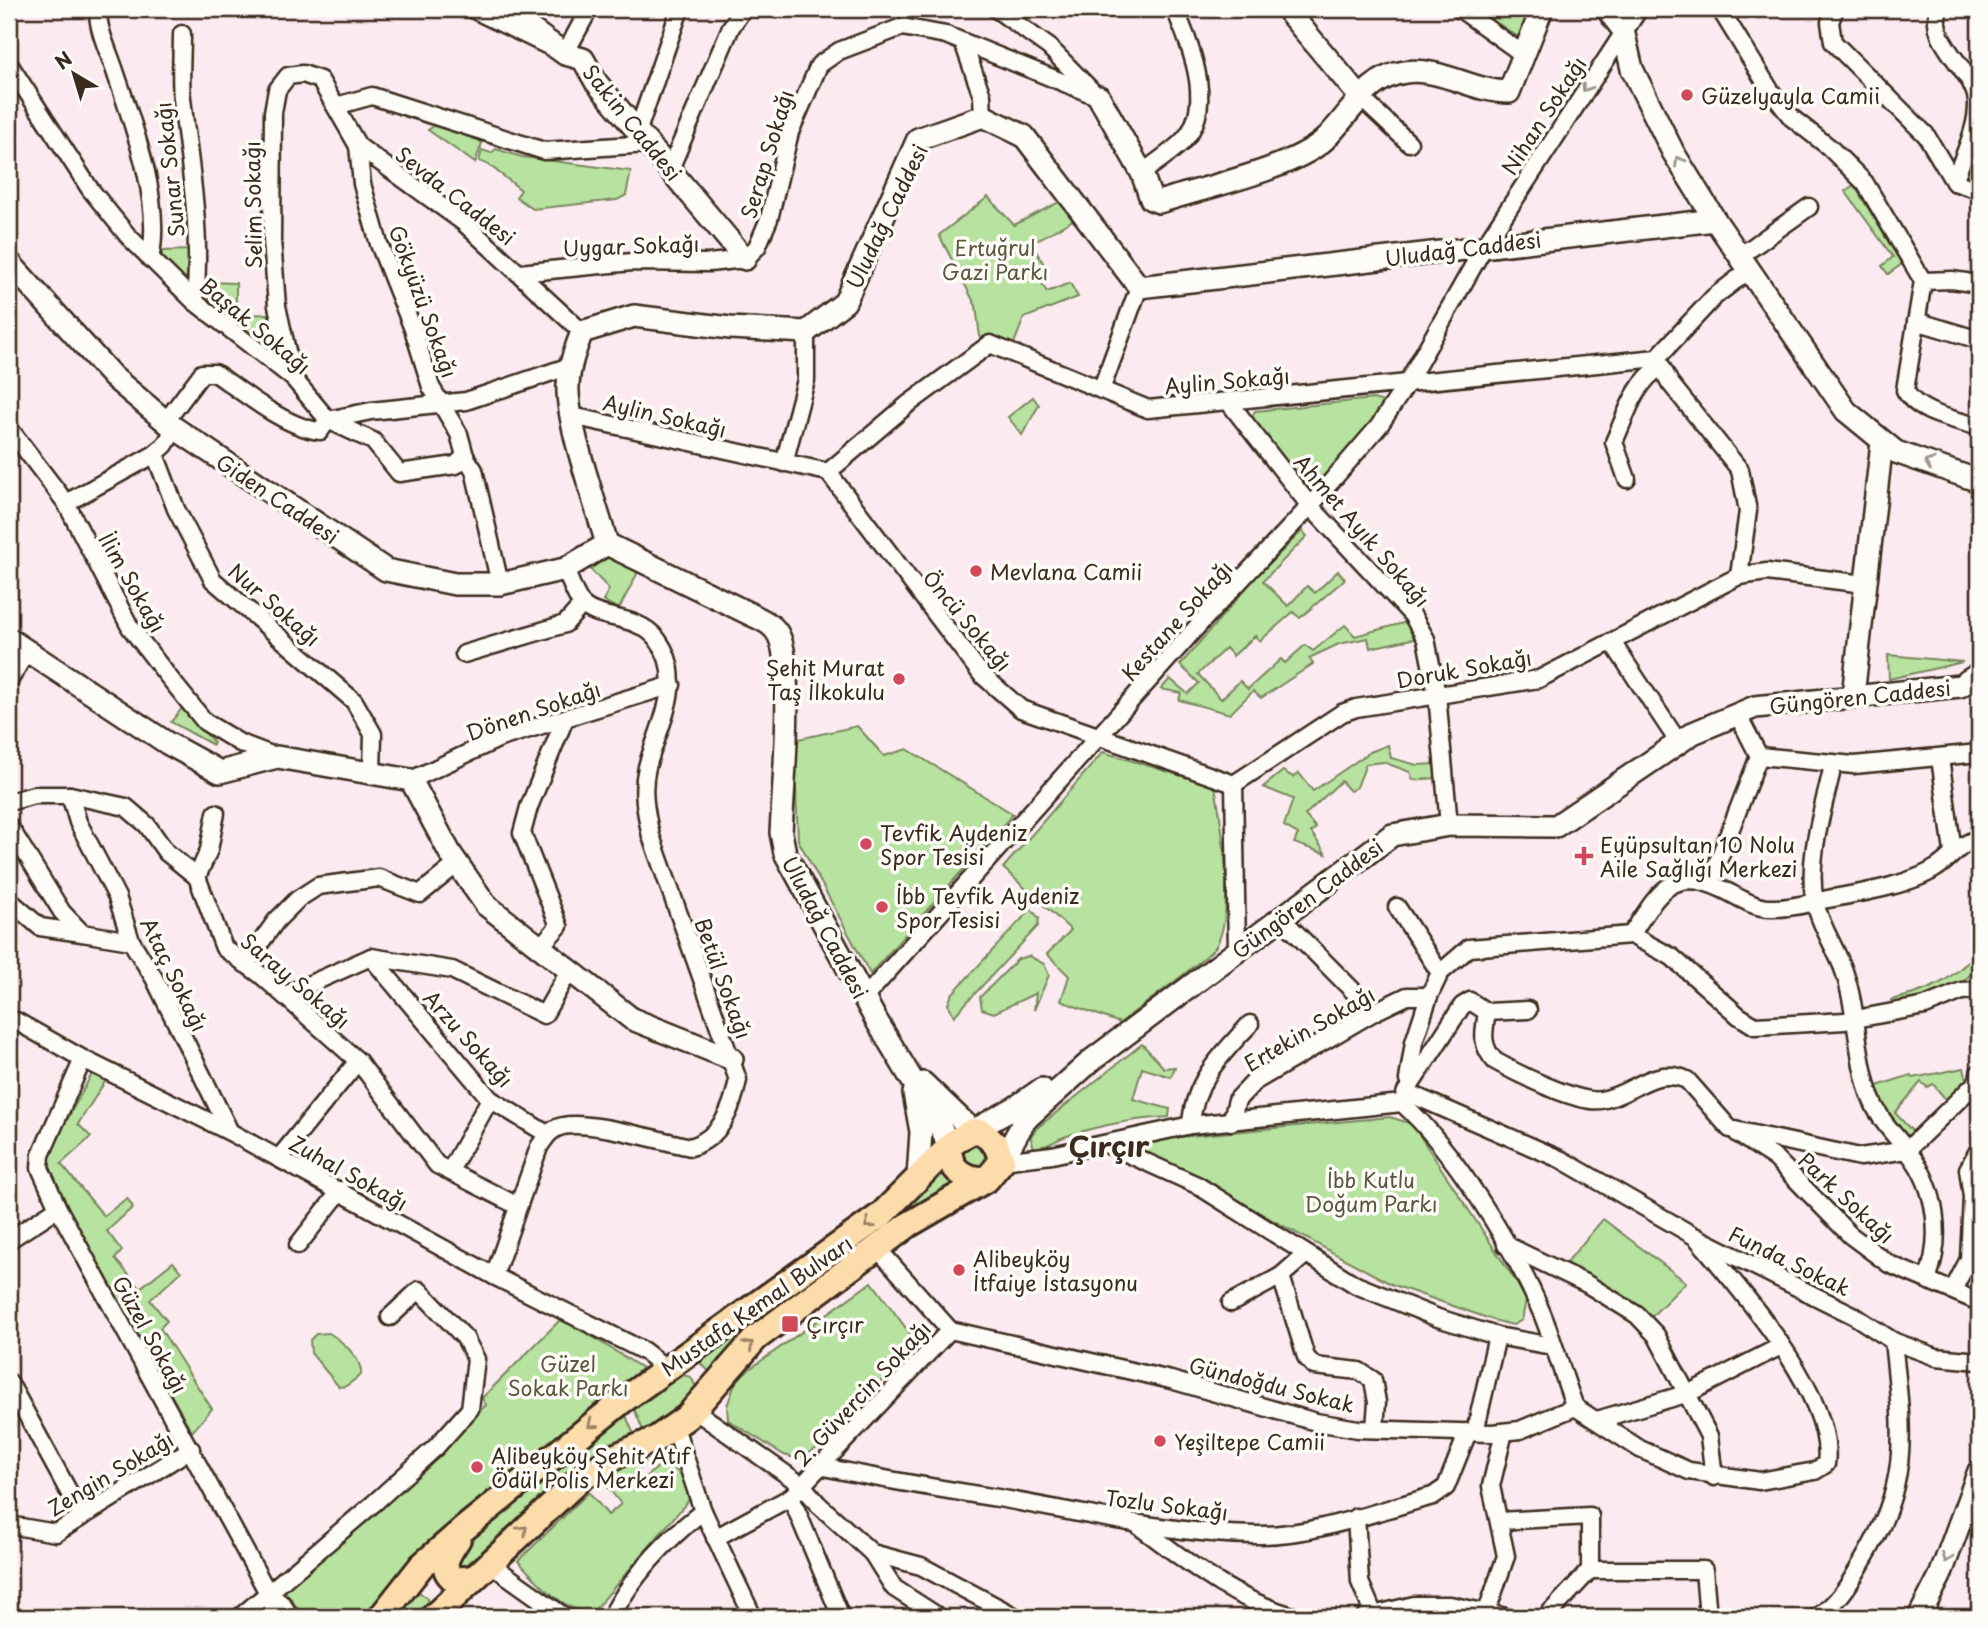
<svg xmlns="http://www.w3.org/2000/svg" width="1988" height="1626" font-family="'Playpen Sans',sans-serif">
  <rect width="100%" height="100%" fill="#fbebf0"/>
  <filter id="ink" filterUnits="userSpaceOnUse"><feTurbulence type="fractalNoise" baseFrequency=".0143" numOctaves="2"/><feDisplacementMap in="SourceGraphic" scale="14" xChannelSelector="R" yChannelSelector="G"/><feConvolveMatrix kernelMatrix="1 2 1 2 8 2 1 2 1" color-interpolation-filters="sRGB"/></filter>
  <g filter="url(#ink)">
    <!-- green -->
    <g fill="#b7e29f" stroke="#79865e" stroke-width="2">
      <polygon points="1476,9 1529,9 1520,38"/>
      <polygon points="435,125 475,137 482,143 475,163 428,130"/>
      <polygon points="496,149 522,157 631,171 626,195 617,200 533,209 516,197 521,190 489,165 479,161 482,150 491,153"/>
      <polygon points="1854,185 1902,264 1888,274 1882,266 1893,257 1845,191"/>
      <polygon points="988,197 1014,225 1063,200 1075,219 1032,243 1043,263 1033,269 1047,292 1070,283 1078,297 1024,318 1013,346 980,337 976,306 939,235"/>
      <polygon points="190,250 190,275 182,279 162,260 162,251"/>
      <polygon points="205,282 236,283 236,315 268,314 271,341 261,345 210,302"/>
      <polygon points="1033,397 1039,405 1022,435 1008,417"/>
      <polygon points="1373,399 1384,402 1358,441 1311,489 1303,484 1251,418 1255,411"/>
      <polygon points="1302,531 1307,536 1263,581 1288,606 1307,586 1315,593 1338,571 1345,579 1300,618 1293,612 1260,641 1255,636 1233,656 1226,648 1198,674 1221,699 1240,681 1248,689 1281,659 1285,663 1305,645 1313,651 1345,625 1355,636 1407,622 1416,638 1370,648 1368,638 1339,644 1309,658 1313,664 1261,698 1253,691 1230,714 1179,700 1181,693 1161,689 1170,679 1188,694 1199,683 1180,665 1253,580"/>
      <polygon points="609,557 638,572 619,609 603,601 609,589 590,569"/>
      <polygon points="1888,655 1963,662 1889,679"/>
      <polygon points="183,707 214,743 213,745 171,722"/>
      <polygon points="857,726 884,756 907,749 1013,814 870,974 798,840 794,740"/>
      <polygon points="1388,745 1391,758 1417,765 1436,764 1436,778 1413,780 1410,772 1383,762 1366,764 1357,787 1350,791 1341,781 1305,815 1316,828 1311,832 1326,854 1294,843 1298,834 1284,826 1293,799 1263,787 1283,771 1293,777 1299,773 1313,791 1370,752"/>
      <path d="M1103 752 1215 786C1222 825 1236 911 1216 946 1209 958 1136 1010 1120 1023L1061 1001 1069 976 1047 954 1071 930 1003 868Z"/>
      <polygon points="1031,909 1039,918 1038,926 954,1016 948,1004 952,994"/>
      <path d="M1977 953 1979 972 1971 974 1956 989 1894 1009 1891 1000C1931 991 1949 982 1977 953Z"/>
      <polygon points="1029,956 1044,964 1049,975 1034,1010 1036,993 994,1013 982,1009 980,997 1018,959"/>
      <path d="M1142 1044 1164 1068 1175 1067 1171 1077 1142 1068 1133 1099 1170 1109 1169 1117C1134 1119 1100 1125 1067 1136 1056 1139 1044 1150 1032 1147L1031 1136 1037 1128Z"/>
      <polygon points="1964,1068 1967,1080 1947,1101 1933,1084 1927,1087 1921,1082 1895,1113 1916,1135 1906,1144 1883,1105 1877,1086 1911,1075 1913,1078"/>
      <polygon points="93,1072 106,1080 78,1124 91,1137 61,1164 104,1216 127,1198 133,1207 107,1231 122,1251 115,1259 140,1288 173,1262 181,1272 150,1300 167,1321 160,1328 212,1409 192,1432 65,1206 48,1167 52,1147"/>
      <polygon points="1390,1117 1412,1124 1515,1280 1526,1300 1522,1320 1513,1325 1493,1320 1391,1284 1141,1149 1141,1144 1158,1139"/>
      <path d="M973 1145C991 1151 986 1163 976 1174L957 1154 959 1150Z"/>
      <polygon points="941,1170 958,1187 904,1219 898,1213"/>
      <polygon points="1603,1219 1686,1282 1650,1318 1610,1288 1566,1263"/>
      <polygon points="880,1229 883,1233 712,1374 699,1362"/>
      <polygon points="872,1282 911,1335 906,1355 817,1448 798,1459 784,1455 728,1420 727,1406 737,1378"/>
      <polygon points="562,1318 642,1368 366,1617 304,1617 285,1591 486,1405 482,1398"/>
      <path d="M329 1333C342 1341 363 1359 361 1375L346 1386 339 1387 311 1353 310 1340 316 1334Z"/>
      <polygon points="679,1374 691,1377 696,1387 695,1394 644,1433 633,1406"/>
      <polygon points="624,1411 635,1437 581,1466 464,1567 457,1568 452,1555 483,1525"/>
      <path d="M645 1460 643 1466 628 1480 633 1487 665 1461 686 1479 689 1500 593 1612C565 1614 536 1580 518 1561L589 1492 608 1515 621 1504 603 1481 625 1465Z"/>
      <polygon points="419,1592 427,1598 427,1603 416,1617 392,1617"/>
    </g>
    <g fill="none" stroke-linecap="round" stroke-linejoin="round">
      <!-- street casing -->
      <g stroke="#3b2a1e" stroke-width="21">
        <g id="street">
          <path d="M98 9C97 29 109 52 115 71 133 125 163 202 150 259"/>
          <polyline points="472,9 565,54 589,9"/>
          <polyline points="996,9 1049,47 1094,93"/>
          <polyline points="1460,9 1524,55"/>
          <polyline points="1720,9 1770,90 1792,118 1829,147 1865,183 1923,281"/>
          <polyline points="1835,9 1830,22 1833,42 1926,135 1954,182 1979,190"/>
          <path d="M1939 9C1926 43 1976 70 1977 103 1978 129 1962 158 1954 182"/>
          <path d="M182 34C182 55 180 77 182 98 190 171 202 227 195 302"/>
          <polyline points="963,42 982,96 983,116"/>
          <polyline points="9,64 90,189 128,236 195,302 293,378 328,420 371,411 466,401 570,366"/>
          <polyline points="1360,97 1409,143"/>
          <polyline points="336,106 372,96 544,151 648,144"/>
          <polyline points="638,130 680,9"/>
          <polyline points="358,146 362,184 379,244 413,329 431,387 459,434 465,456 474,470 500,584"/>
          <polyline points="670,169 731,27 743,9"/>
          <path d="M1142 173C1155 163 1169 154 1181 143 1218 108 1190 46 1175 9"/>
          <polyline points="1740,256 1809,207"/>
          <polyline points="519,273 632,262 709,263 745,259 757,247 769,219 790,132 819,65 839,51 902,27 946,35 1099,97"/>
          <path d="M1979 284 1952 280 1923 281 1905 390C1917 414 1955 419 1979 427"/>
          <polyline points="1916,321 1979,340"/>
          <polyline points="1657,358 1670,383 1740,470 1748,511 1739,576"/>
          <polyline points="1657,358 1714,297 1749,270"/>
          <polyline points="293,378 277,306 272,240 273,112 277,90 288,76 303,74 320,80 358,146 463,222 582,332"/>
          <polyline points="1101,390 1139,287"/>
          <polyline points="1228,401 1310,506 1412,615 1426,639 1437,695 1449,825"/>
          <polyline points="572,416 828,472 907,405 990,344 1148,409 1657,358"/>
          <path d="M166 421 202 373H215C243 392 286 428 320 431L328 420 373 441 399 473 456 465 465 456"/>
          <polyline points="9,428 66,503 130,627 167,675 205,722 240,743 277,757"/>
          <polyline points="155,454 176,509 213,580 354,701 373,734 372,773"/>
          <polyline points="784,463 806,380 806,332"/>
          <polyline points="828,472 981,674 1021,709 1234,784"/>
          <path d="M1627 479 1614 442C1627 413 1634 384 1661 366"/>
          <polyline points="66,503 155,454 165,445 175,428"/>
          <polyline points="1612,642 1679,743"/>
          <polyline points="464,654 565,624 582,605"/>
          <polyline points="9,681 27,651"/>
          <polyline points="1759,756 1854,765 1979,753"/>
          <polyline points="1940,758 1953,852"/>
          <path d="M1833 765C1824 807 1806 859 1815 902 1820 926 1836 948 1844 971 1858 1011 1856 1056 1870 1096 1880 1122 1894 1133 1909 1153 1937 1188 1943 1239 1927 1279"/>
          <polyline points="411,780 500,738 672,685"/>
          <polyline points="70,795 78,822 117,897 131,941 154,978 230,1132"/>
          <polyline points="9,802 34,795 70,795 126,807 147,825 166,852 197,877 224,948 261,975 358,1061 437,1165 518,1206"/>
          <polyline points="9,826 62,912 82,933 131,941"/>
          <polyline points="197,877 209,850 216,813"/>
          <polyline points="1710,882 1759,756 1738,715"/>
          <polyline points="9,900 40,927 82,933"/>
          <polyline points="1397,907 1440,973"/>
          <polyline points="1281,918 1374,1012"/>
          <path d="M1631 935C1661 889 1673 863 1730 893 1741 899 1756 908 1770 908 1786 909 1807 904 1823 900 1854 894 1909 886 1936 868 1952 858 1959 843 1979 839"/>
          <polyline points="539,948 559,926 522,833 529,807 564,721"/>
          <polyline points="1237,950 1234,784 1342,713 1356,708 1539,679 1739,576 1767,572 1865,584"/>
          <polyline points="371,957 490,1099 547,1134"/>
          <polyline points="245,964 276,921 298,899 318,886 379,878 420,894 457,864"/>
          <polyline points="285,995 371,957 452,970 544,1015 569,971"/>
          <polyline points="864,998 1203,620 1310,506 1379,426 1406,385 1485,245 1639,9"/>
          <polyline points="1487,1012 1528,1010"/>
          <polyline points="9,1023 16,1021 83,1059 230,1132 494,1276 644,1351 667,1369"/>
          <polyline points="83,1059 41,1155 40,1168 58,1208 268,1593 283,1605 290,1617"/>
          <polyline points="1408,1080 1414,1042 1429,996 1440,973 1469,948 1631,935 1672,957 1739,1016 1755,1026 1845,1021 1925,1006 1962,991 1979,990"/>
          <path d="M1406 1092 1462 1006 1470 1001 1487 1012C1484 1032 1480 1045 1495 1061 1516 1073 1578 1104 1601 1100 1633 1095 1653 1065 1687 1080L1730 1129 1860 1157 1907 1150 1978 1081 1979 1073"/>
          <path d="M1402 1103 1406 1092 1562 1160 1696 1237 1853 1315 1893 1341C1903 1435 1912 1479 1861 1564 1849 1585 1838 1603 1817 1617"/>
          <polyline points="1231,1122 1237,1100 1254,1082 1374,1012 1407,996 1429,996"/>
          <path d="M1191 1125C1193 1082 1222 1054 1250 1024"/>
          <polyline points="1738,1134 1775,1158 1850,1235 1889,1264 1979,1302"/>
          <polyline points="1106,1144 1197,1185 1356,1285 1438,1318 1497,1336 1552,1346"/>
          <polyline points="279,1158 358,1061"/>
          <path d="M1002 1161 1052 1155 1191 1125 1402 1103C1453 1149 1514 1248 1541 1311 1554 1342 1563 1376 1575 1407"/>
          <polyline points="451,1169 490,1099"/>
          <polyline points="9,1240 58,1208"/>
          <polyline points="298,1245 341,1190"/>
          <polyline points="1506,1245 1587,1284 1637,1315 1656,1335 1709,1436 1714,1477"/>
          <path d="M877 1248 950 1330 1171 1380 1316 1422 1358 1429 1492 1433 1520 1430 1575 1407 1640 1449 1689 1471 1760 1481 1815 1471 1826 1464C1836 1396 1738 1287 1696 1237"/>
          <polyline points="1305,1255 1281,1276 1306,1357 1314,1366 1359,1371 1373,1380 1377,1402 1375,1428"/>
          <path d="M494 1276 539 1147C545 1138 551 1128 563 1126 590 1120 660 1141 691 1147 721 1137 732 1110 738 1080L651 836C646 813 641 791 647 767 658 726 688 680 657 639 637 613 596 621 581 603 574 594 570 580 565 569"/>
          <polyline points="1953,1290 1969,1259 1972,1197 1968,1169 1979,1149"/>
          <polyline points="1231,1303 1281,1276"/>
          <polyline points="1893,1341 1936,1357 1979,1361"/>
          <polyline points="9,1382 82,1516"/>
          <polyline points="694,1410 803,1486 818,1504 872,1553 921,1566 1016,1617"/>
          <polyline points="1597,1420 1689,1393 1781,1346"/>
          <polyline points="675,1427 703,1511 753,1617"/>
          <polyline points="1475,1432 1497,1336"/>
          <path d="M820 1466C881 1480 937 1488 998 1498 1084 1513 1169 1534 1256 1535 1315 1536 1376 1511 1433 1496L1446 1487 1468 1432"/>
          <polyline points="791,1497 841,1617"/>
          <polyline points="1356,1517 1360,1582 1374,1615"/>
          <polyline points="1499,1521 1590,1516 1590,1570"/>
          <polyline points="9,1525 56,1533 191,1449"/>
          <path d="M1139 1526C1191 1565 1232 1599 1296 1617"/>
          <polyline points="715,1538 791,1497 950,1330"/>
          <polyline points="872,1553 894,1588 939,1617"/>
          <polyline points="489,1563 565,1617"/>
          <polyline points="268,1593 277,1617"/>
          <polyline points="1486,1614 1506,1556 1491,1486 1504,1432"/>
          <polyline points="240,1617 373,1504 436,1447 470,1409 476,1359 465,1338 419,1290 390,1317"/>
          <path d="M611 1617C633 1575 666 1540 703 1511"/>
          <polyline points="1365,1617 1414,1605 1450,1605 1506,1617"/>
          <polyline points="1546,1617 1590,1570 1704,1570 1708,1617"/>
        </g>
      </g>
      <!-- secondary casing -->
      <g stroke="#3b2a1e" stroke-width="26">
        <g id="secondary">
          <polyline points="503,9 565,54 583,59 596,82 745,259"/>
          <polyline points="1286,9 1360,97"/>
          <polyline points="1607,9 1623,30 1632,69 1673,152 1715,220 1846,411 1896,452 1979,481"/>
          <path d="M1099 97 1142 173 1151 199 1159 202C1202 188 1292 169 1324 140 1350 116 1366 77 1405 72 1441 67 1473 92 1509 92L1542 9"/>
          <polyline points="9,262 113,377 170,425 386,570 455,584 500,584 565,569 607,544"/>
          <polyline points="9,639 167,743 220,772 277,757 411,780 450,853 486,905 632,1019 732,1059"/>
          <polyline points="1853,696 1882,442"/>
          <polyline points="923,1083 973,1131 1016,1107 1042,1089"/>
          <polyline points="914,1093 921,1132 918,1177"/>
          <path d="M949 1147 942 1130 875 1018 785 853 781 833C783 791 794 668 779 636 774 625 764 621 754 616L607 544C596 504 566 423 568 385 569 366 575 350 582 332L634 316 730 328 806 332 845 302 918 139 983 116 1024 136 1139 287 1715 220"/>
          <polyline points="1002,1161 1025,1120 1092,1060 1392,835 1449,825 1556,826 1693,733 1755,707 1960,686 1979,674"/>
          <polyline points="1919,1617 1940,1576 1979,1471"/>
        </g>
      </g>
      <!-- primary casing -->
      <g stroke="#3b2a1e" stroke-width="30">
        <g id="primary">
          <path d="M949 1147C949 1171 965 1180 987 1179"/>
          <path d="M458 1539C449 1553 437 1567 455 1580L474 1578"/>
          <polyline points="381,1617 422,1565 466,1527 622,1401 881,1215 956,1140 973,1131 982,1132 996,1145 1002,1161 987,1179 908,1225 756,1338 687,1417 656,1439 616,1456 581,1478 433,1617"/>
        </g>
      </g>
      <!-- street -->
      <use href="#street" stroke="#fdfcf7" stroke-width="16"/>
      <!-- secondary -->
      <use href="#secondary" stroke="#fdfcf7" stroke-width="21"/>
      <!-- primary -->
      <use href="#primary" stroke="#fddcac" stroke-width="24"/>
    </g>
    <!-- one-way arrows -->
    <defs><path id="oneway-chevron" d="M-2-3.5L2.5 0L-2 3.5" fill="none" stroke-width="1.6" stroke-linecap="round" stroke-linejoin="round" transform="scale(1.75)"/></defs>
    <g stroke="#9c938a">
      <use href="#oneway-chevron" transform="translate(1586 87) rotate(123)"/>
      <use href="#oneway-chevron" transform="translate(1679 161) rotate(-121)"/>
      <use href="#oneway-chevron" transform="translate(1929 463) rotate(-161)"/>
      <use href="#oneway-chevron" transform="translate(1947 1558) rotate(111)"/>
    </g>
    <g stroke="#9c8365">
      <use href="#oneway-chevron" transform="translate(869 1224) rotate(142)"/>
      <use href="#oneway-chevron" transform="translate(749 1345) rotate(-42)"/>
      <use href="#oneway-chevron" transform="translate(592 1424) rotate(141)"/>
      <use href="#oneway-chevron" transform="translate(523 1530) rotate(-44)"/>
    </g>
  </g>
  <!-- markers -->
  <g fill="#d1495b" stroke="#fdfcf7" stroke-width="2.5">
    <circle cx="1687" cy="95" r="7"/>
    <circle cx="976" cy="571" r="7"/>
    <circle cx="899" cy="679" r="7"/>
    <circle cx="866" cy="844" r="7"/>
    <path d="M1580.5 845.5h7v7h7v7h-7v7h-7v-7h-7v-7h7z"/>
    <circle cx="882" cy="907" r="7"/>
    <circle cx="959" cy="1270" r="7"/>
    <rect x="781" y="1315" width="18" height="18" rx="3.5"/>
    <circle cx="1160" cy="1441" r="7"/>
    <circle cx="477" cy="1467" r="7"/>
  </g>
  <g text-anchor="middle" dominant-baseline="central" stroke-width="7" stroke-linejoin="round" paint-order="stroke">
    <!-- poi labels -->
    <g font-size="21" fill="#3b2a1e" stroke="#fdfcf7" text-anchor="start">
      <text x="1701" y="95">Güzelyayla Camii</text>
      <text x="990" y="571">Mevlana Camii</text>
      <text x="885" y="667" text-anchor="end">Şehit Murat<tspan x="885" dy="24">Taş İlkokulu</tspan></text>
      <text x="880" y="832">Tevfik Aydeniz<tspan x="880" dy="24">Spor Tesisi</tspan></text>
      <text x="1600" y="844">Eyüpsultan 10 Nolu<tspan x="1600" dy="24">Aile Sağlığı Merkezi</tspan></text>
      <text x="896" y="895">İbb Tevfik Aydeniz<tspan x="896" dy="24">Spor Tesisi</tspan></text>
      <text x="973" y="1258">Alibeyköy<tspan x="973" dy="24">İtfaiye İstasyonu</tspan></text>
      <text x="806" y="1324">Çırçır</text>
      <text x="1174" y="1441">Yeşiltepe Camii</text>
      <text x="491" y="1455">Alibeyköy Şehit Atıf<tspan x="491" dy="24">Ödül Polis Merkezi</tspan></text>
    </g>
    <!-- street labels -->
    <g font-size="21" fill="#3b2a1e" stroke="#fdfcf7">
      <text transform="translate(1543 115) rotate(-57)">Nihan Sokağı</text>
      <text transform="translate(633 122) rotate(51)">Sakin Caddesi</text>
      <text transform="translate(766 154) rotate(-73)">Serap Sokağı</text>
      <text transform="translate(169 170) rotate(-96)">Sunar Sokağı</text>
      <text transform="translate(456 195) rotate(38)">Sevda Caddesi</text>
      <text transform="translate(252 205) rotate(-91)">Selim Sokağı</text>
      <text transform="translate(886 216) rotate(-64)">Uludağ Caddesi</text>
      <text transform="translate(631 245) rotate(-2)">Uygar Sokağı</text>
      <text transform="translate(1463 248) rotate(-7)">Uludağ Caddesi</text>
      <text transform="translate(424 301) rotate(70)">Gökyüzü Sokağı</text>
      <text transform="translate(256 325) rotate(40)">Başak Sokağı</text>
      <text transform="translate(1227 380) rotate(-5)">Aylin Sokağı</text>
      <text transform="translate(665 415) rotate(13)">Aylin Sokağı</text>
      <text transform="translate(278 498) rotate(34)">Giden Caddesi</text>
      <text transform="translate(1363 530) rotate(49)">Ahmet Ayık Sokağı</text>
      <text transform="translate(133 582) rotate(60)">İlim Sokağı</text>
      <text transform="translate(275 604) rotate(41)">Nur Sokağı</text>
      <text transform="translate(968 620) rotate(50)">Öncü Sokağı</text>
      <text transform="translate(1176 620) rotate(-48)">Kestane Sokağı</text>
      <text transform="translate(1464 668) rotate(-10)">Doruk Sokağı</text>
      <text transform="translate(1860 696) rotate(-6)">Güngören Caddesi</text>
      <text transform="translate(533 710) rotate(-19)">Dönen Sokağı</text>
      <text transform="translate(1307 898) rotate(-37)">Güngören Caddesi</text>
      <text transform="translate(826 927) rotate(62)">Uludağ Caddesi</text>
      <text transform="translate(175 974) rotate(64)">Ataç Sokağı</text>
      <text transform="translate(724 978) rotate(70)">Betül Sokağı</text>
      <text transform="translate(296 980) rotate(40)">Saray Sokağı</text>
      <text transform="translate(1309 1028) rotate(-30)">Ertekin Sokağı</text>
      <text transform="translate(469 1038) rotate(48)">Arzu Sokağı</text>
      <text transform="translate(349 1172) rotate(29)">Zuhal Sokağı</text>
      <text transform="translate(1847 1197) rotate(43)">Park Sokağı</text>
      <text transform="translate(1790 1260) rotate(26)">Funda Sokak</text>
      <text transform="translate(756 1305) rotate(-35)">Mustafa Kemal Bulvarı</text>
      <text transform="translate(151 1334) rotate(61)">Güzel Sokağı</text>
      <text transform="translate(1272 1384) rotate(14)">Gündoğdu Sokak</text>
      <text transform="translate(861 1393) rotate(-47)">2. Güvercin Sokağı</text>
      <text transform="translate(110 1473) rotate(-31)">Zengin Sokağı</text>
      <text transform="translate(1167 1504) rotate(7)">Tozlu Sokağı</text>
    </g>
    <!-- park labels -->
    <g font-size="21" fill="#5a583e" stroke="#fdfcf7">
      <text x="995" y="247">Ertuğrul<tspan x="995" dy="24">Gazi Parkı</tspan></text>
      <text x="1371" y="1179">İbb Kutlu<tspan x="1371" dy="24">Doğum Parkı</tspan></text>
      <text x="568" y="1363">Güzel<tspan x="568" dy="24">Sokak Parkı</tspan></text>
    </g>
    <!-- district labels -->
    <g font-size="28" font-weight="bold" fill="#3b2a1e" stroke="#fdfcf7">
      <text x="1109" y="1145">Çırçır</text>
    </g>
  </g>
  <!-- margin -->
  <rect width="1988" height="1626" fill="none" stroke="#fdfcf7" stroke-width="35"/>
  <rect x="18" y="18" width="1953" height="1591" fill="none" stroke="#3b2a1e" stroke-width="2.5" filter="url(#ink)"/>
  <!-- north arrow -->
  <g transform="translate(74 74) rotate(322)" stroke="#fdfcf7" stroke-width="5" paint-order="stroke">
  <path d="M0-5L12 26L0 18L-12 26Z" fill="#3b2a1e"/>
  <text y="-10" font-size="19" font-weight="bold" text-anchor="middle" fill="#3b2a1e">N</text>
  </g>
</svg>
